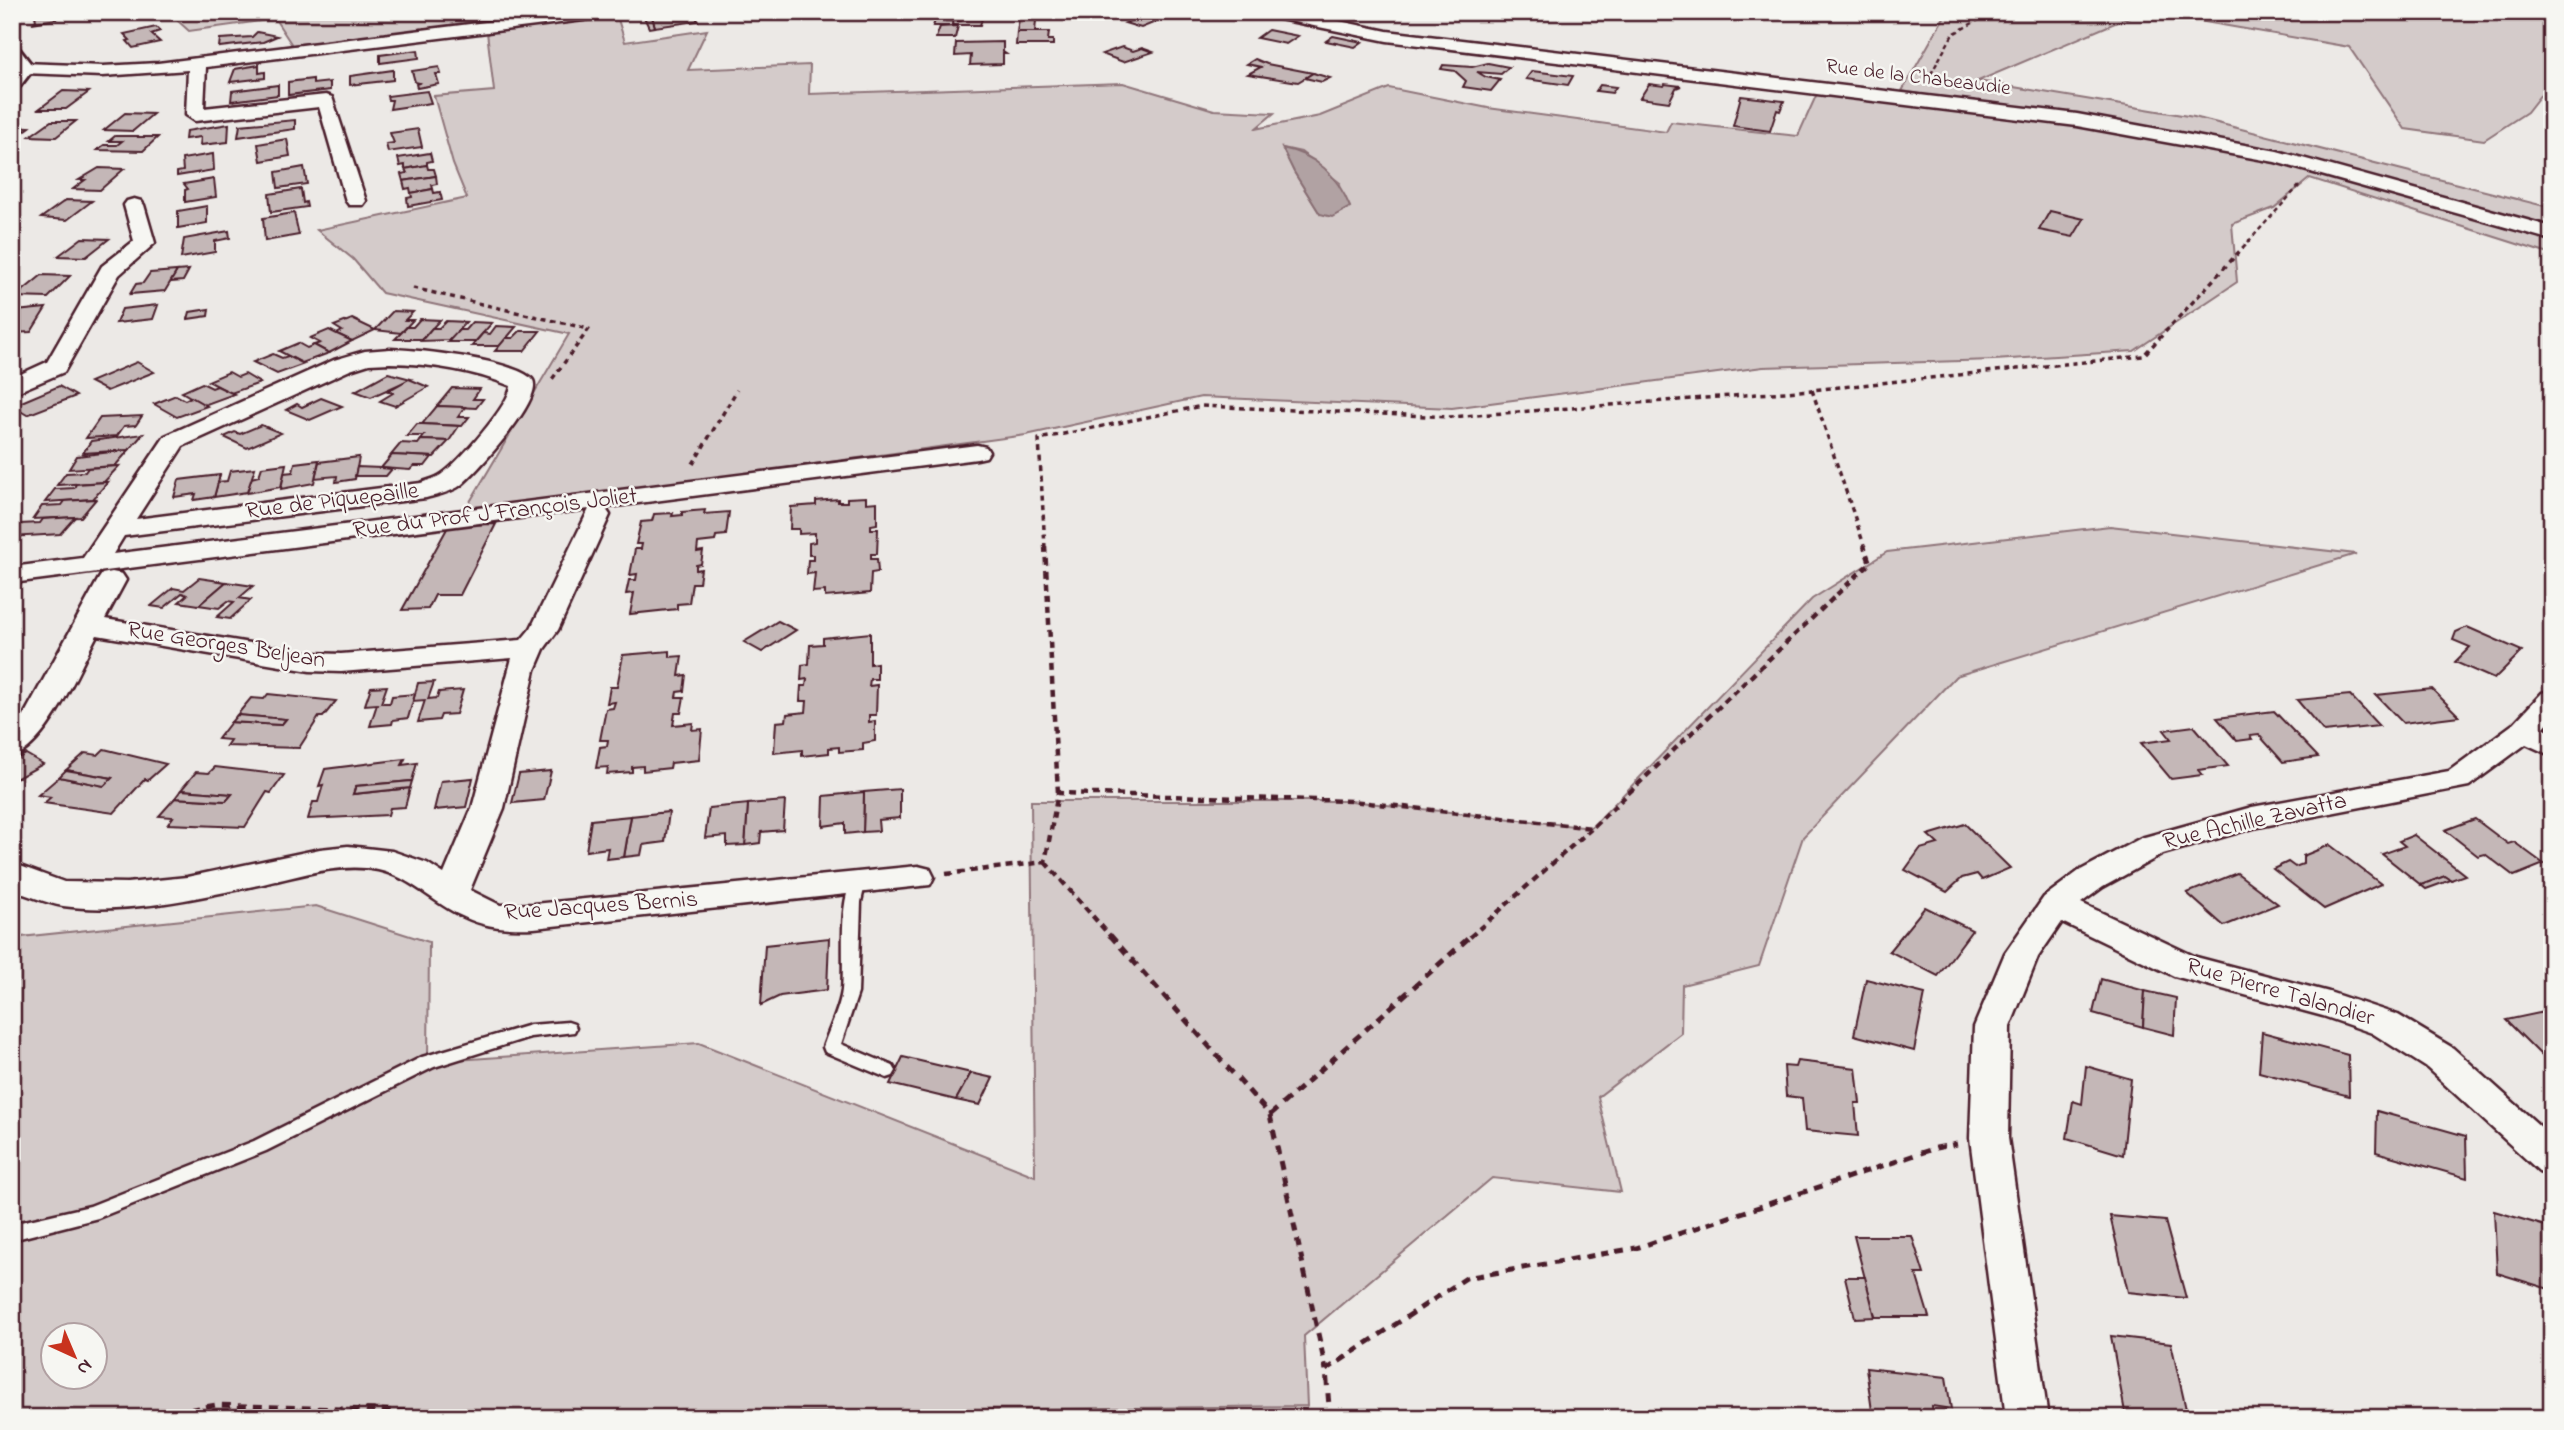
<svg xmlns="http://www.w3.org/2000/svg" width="2564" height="1430" font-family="'Indie Flower',sans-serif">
  <rect width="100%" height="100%" fill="#ece9e6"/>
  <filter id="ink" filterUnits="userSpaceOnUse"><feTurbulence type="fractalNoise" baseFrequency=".0143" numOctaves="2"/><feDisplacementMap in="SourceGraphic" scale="14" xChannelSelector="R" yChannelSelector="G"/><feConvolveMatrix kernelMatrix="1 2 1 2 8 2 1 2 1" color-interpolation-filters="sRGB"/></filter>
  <g filter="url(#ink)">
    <!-- green -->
    <g fill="#d4cbca" stroke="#8f757a" stroke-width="2" fill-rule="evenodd">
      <polygon points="168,12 542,12 541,15 292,45 275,19 189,31"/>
      <path d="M1947 12H2141L1978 81 2194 117 2552 208V255L2310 178 2274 208 2232 224 2237 282 2134 351 1994 360 1763 367 1452 408 1201 397 1026 435 464 512 569 334 382 293 353 259 317 230 467 198 453 164 434 96 494 91 487 32 617 16 625 42 707 30 688 70 810 65 809 94 1123 83 1214 110 1274 113 1255 129 1320 116 1389 88 1488 108 1666 132 1671 122 1798 136 1819 89 2052 116 1902 91ZM1283 148 1301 152 1340 183 1320 214 1294 172Z"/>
      <polygon points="2147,12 2552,12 2552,80 2527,112 2484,140 2405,129 2349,47"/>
      <path d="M2110 526 2356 554 1956 676 1803 837 1759 966 1682 985 1681 1033 1598 1097 1621 1192 1492 1178 1304 1336 1307 1406 787 1412 627 1418H12V938L316 906 429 942 428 1062 699 1043 1035 1176 1031 801H1351L1591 828 1812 599 1887 552ZM52 1336H94V1378H52Z"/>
    </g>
    <!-- water -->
    <path fill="#b1a2a3" stroke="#886e73" stroke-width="2" d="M1282 148C1317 155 1337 175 1350 207L1332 217 1320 214 1294 172Z"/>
    <!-- building -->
    <g fill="#c4b7b7" stroke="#4a1f2b" stroke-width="2">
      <polygon points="57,12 57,19 32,23 36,21 35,15"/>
      <polygon points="694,12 698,21 655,27 652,17"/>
      <polygon points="1020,12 1049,12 1049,20 1036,20 1035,32 1017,32"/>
      <polygon points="1151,12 1178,13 1141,28 1125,23"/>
      <polygon points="678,13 652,17 655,27 649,28 644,17"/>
      <polygon points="952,18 963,19 961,21 953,21 952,25 958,26 933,26 935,21 951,21"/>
      <polygon points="963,19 966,18 982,19 980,25 952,25 953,21 961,21"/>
      <polygon points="958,26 955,38 936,38 940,27"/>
      <polygon points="156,27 160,31 151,34 160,42 133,48 127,41 130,40 124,34"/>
      <polygon points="1268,30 1298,36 1286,44 1257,38"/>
      <polygon points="257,32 277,36 263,42 219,47 220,39 252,37"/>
      <polygon points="1017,32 1049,32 1048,40 1053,40 1053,45 1016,45"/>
      <polygon points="1333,36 1362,42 1355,47 1326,41"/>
      <polygon points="1003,42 1003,52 1006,54 1003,54 1003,64 970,65 971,55 955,56 956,43"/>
      <polygon points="1122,47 1133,51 1142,48 1153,52 1123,62 1102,54"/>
      <polygon points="418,50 419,58 380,63 380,55"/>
      <polygon points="1255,59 1267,64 1313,73 1298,82 1248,74 1261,67 1247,64"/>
      <polygon points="1488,63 1509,67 1501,74 1477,72 1486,77 1500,80 1491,91 1463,87 1466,81 1455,71 1441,69 1443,65 1472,67"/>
      <polygon points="259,65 259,73 265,72 265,78 230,82 235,69"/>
      <polygon points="439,67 441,74 436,74 439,84 417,88 416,84 419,83 415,82 412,71"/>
      <polygon points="393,70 393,80 350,85 350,76"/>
      <polygon points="1532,71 1573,76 1568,85 1526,79"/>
      <polygon points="1313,73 1330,78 1322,82 1305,78"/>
      <polygon points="313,79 313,84 330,82 330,90 288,95 288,82"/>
      <polygon points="1649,84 1664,86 1665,84 1681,86 1676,88 1669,102 1640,98"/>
      <polygon points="278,85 278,95 231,101 232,91"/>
      <polygon points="1600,85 1616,87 1612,93 1596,91"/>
      <polygon points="63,91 89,92 66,109 39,109"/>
      <polygon points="427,91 431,103 390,109 392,100 388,100 387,96"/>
      <polygon points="1741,96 1784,101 1780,111 1777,110 1770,131 1733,126"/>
      <polygon points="125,113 153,114 133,131 104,130"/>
      <polygon points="295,120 295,129 238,137 240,125"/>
      <polygon points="51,121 76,121 56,137 30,136"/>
      <polygon points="229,124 228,142 200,145 201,137 185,139 186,131"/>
      <polygon points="12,126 30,127 12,140"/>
      <polygon points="418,129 422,147 388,152 386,144 394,143 390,133"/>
      <polygon points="115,136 139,136 137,137 158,137 143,151 97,150 104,145 117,145 122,141 109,141"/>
      <polygon points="287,139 290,156 261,161 258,144"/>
      <polygon points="430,153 432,161 427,162 427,165 405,169 405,165 400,166 398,158"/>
      <polygon points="213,154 214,170 177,176 177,172 183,171 182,159"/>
      <polygon points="427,165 428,169 434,169 436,176 403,181 401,174 407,173 405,169"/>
      <polygon points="304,167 307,184 278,188 276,172"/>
      <polygon points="99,168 124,169 100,190 73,189 85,180 79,180"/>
      <polygon points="436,176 437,184 432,185 433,189 411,193 410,188 405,189 403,181"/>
      <polygon points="214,179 216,197 185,202 185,190 188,189 184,184"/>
      <polygon points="301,189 303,203 306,202 307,207 271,212 269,194"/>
      <polygon points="433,189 434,193 440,192 442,200 408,206 407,198 412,197 411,193"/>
      <polygon points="66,200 92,201 67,220 41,218"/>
      <polygon points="207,206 207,223 178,228 178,211"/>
      <polygon points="2050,211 2084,219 2073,237 2039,230"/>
      <polygon points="294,213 299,235 265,241 263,218"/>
      <polygon points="229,231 230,238 215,241 215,252 181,258 184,239"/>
      <polygon points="82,238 109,239 86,257 58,256"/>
      <polygon points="189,270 183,281 170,282 177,271"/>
      <polygon points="177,271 165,291 130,294 136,284 143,283 150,273"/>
      <polygon points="42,275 70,276 48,298 15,297"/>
      <polygon points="158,305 153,319 116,323 122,309"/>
      <polygon points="46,308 31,332 12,333 12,317 16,311"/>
      <polygon points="209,309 208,316 188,319 190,312"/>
      <polygon points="393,311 413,312 405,320 413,320 401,333 375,330"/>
      <polygon points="352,319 375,330 352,341 337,334 342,331 334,326"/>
      <polygon points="420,319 440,320 422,339 395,339 407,327 413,327"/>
      <polygon points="446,321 466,322 449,340 421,341 432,328 439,328"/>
      <polygon points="472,322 492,323 475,342 448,342 459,330 465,330"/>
      <polygon points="496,326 516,327 500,346 472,346 483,333 490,334"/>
      <polygon points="329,330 337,334 352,341 329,353 314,345 320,343 310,338"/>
      <polygon points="520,331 540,331 524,351 495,351 506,338 513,338"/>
      <polygon points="298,343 307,348 314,345 329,353 302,363 279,351"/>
      <polygon points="273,354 282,358 288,356 304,364 277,374 253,362"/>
      <polygon points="137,362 154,372 107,391 90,382"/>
      <polygon points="229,372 238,377 245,374 260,383 231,393 208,381"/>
      <polygon points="388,373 411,379 371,397 355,391"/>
      <polygon points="409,379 428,387 395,406 380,401 393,393 388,391"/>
      <polygon points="202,383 212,388 217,386 234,394 204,405 182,392"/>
      <polygon points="59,386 76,396 27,415 12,406"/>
      <polygon points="452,388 480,389 473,399 483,399 476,408 437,406"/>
      <polygon points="176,395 185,400 191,397 207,406 177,417 154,404"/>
      <polygon points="321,398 342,406 310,420 286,410 297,404 302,407"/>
      <polygon points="437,406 465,407 458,417 469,417 462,426 422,424"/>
      <polygon points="142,416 136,425 124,426 117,436 86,438 100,418"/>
      <polygon points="417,424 422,424 459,426 449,441 421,440 424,436 407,436"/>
      <polygon points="261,425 281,433 247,448 224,437 235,432 240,434"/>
      <polygon points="143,434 129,450 83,453 91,441"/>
      <polygon points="421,440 449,441 434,457 391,455 401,443 418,444"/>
      <polygon points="129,450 115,466 69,469 77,456"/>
      <polygon points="392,455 432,457 425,466 414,466 410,470 381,468"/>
      <polygon points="359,457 355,479 336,482 337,476 315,478 319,462"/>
      <polygon points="319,460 314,483 281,489 284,473 293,472 295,463"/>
      <polygon points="286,464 281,487 247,493 251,478 259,476 262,467"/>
      <polygon points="119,466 104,482 57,485 66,473 85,472 88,468"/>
      <polygon points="357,467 381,468 392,469 386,476 355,476"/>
      <polygon points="255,468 247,492 214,497 218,482 227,481 230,471"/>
      <polygon points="220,475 214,497 194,500 196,494 174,497 179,480"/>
      <polygon points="108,482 93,499 45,502 55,489 74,488 76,484"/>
      <polygon points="866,497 866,503 877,502 877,524 871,525 871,529 878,529 877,554 871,554 871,559 877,559 878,572 871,573 870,593 825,597 825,591 813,592 815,573 807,574 808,560 813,560 813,555 809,555 809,543 815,542 815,533 799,534 799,529 790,529 791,507 816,505 816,501 838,499 838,502 847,502 847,498"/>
      <polygon points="96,499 81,517 33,519 42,506 62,505 65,501"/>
      <polygon points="705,510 704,514 729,512 726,535 716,536 715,541 698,543 697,552 703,551 701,564 696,565 696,570 701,569 699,583 692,583 689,603 677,604 677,609 630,614 634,593 626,594 629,580 636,580 637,574 630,575 635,549 641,549 642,544 636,544 641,522 652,521 654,514 673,513 672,516 682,515 682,512"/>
      <polygon points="75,517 60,534 12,537 20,524 40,523 43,519"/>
      <polygon points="496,524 460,595 435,595 428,609 402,610 449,525"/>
      <polygon points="199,578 226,582 199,605 179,602 187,595 182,593 164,608 151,606 173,588 184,590"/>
      <polygon points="226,582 253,586 239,598 251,600 230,619 217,617 234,602 228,601 219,608 199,605"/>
      <polygon points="778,621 796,630 762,652 744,642"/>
      <polygon points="2467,627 2522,651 2494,679 2455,662 2470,647 2453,640 2456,632"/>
      <polygon points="870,633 870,664 877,663 877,679 870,679 869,686 877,685 876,715 869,715 869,722 875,721 875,741 863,743 863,750 839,752 839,747 829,748 829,753 802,756 802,750 774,753 776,722 786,721 787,714 806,712 807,701 800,701 801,686 806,686 807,679 801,680 802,665 809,664 810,645 823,644 823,638"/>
      <polygon points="670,651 670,657 682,656 679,676 686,675 684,691 677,692 676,697 684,697 681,713 675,713 673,725 693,723 692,730 702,729 699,760 671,763 670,768 643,771 643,766 632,767 632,772 607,774 608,767 596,768 600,747 607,746 608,740 600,740 606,709 613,708 615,702 607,703 610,687 617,687 623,655"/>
      <polygon points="434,682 428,699 437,698 439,692 463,690 456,714 441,715 439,720 418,722 425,700 413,701 418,683"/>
      <polygon points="387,686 381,703 390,703 392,696 415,694 408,718 393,720 392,724 370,726 377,704 365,705 371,687"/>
      <polygon points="2432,689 2459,716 2403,723 2376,695"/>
      <polygon points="268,694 336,701 323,717 319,717 299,748 226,746 230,740 218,739 231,722 281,725 286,719 237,715 251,698 264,699"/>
      <polygon points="2350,695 2379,726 2324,732 2297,700"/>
      <polygon points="2274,711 2318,757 2283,762 2259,735 2250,736 2252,739 2237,741 2217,718"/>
      <polygon points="237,715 286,719 281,725 231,722"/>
      <polygon points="2194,726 2228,766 2198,770 2202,775 2171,779 2141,743 2171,739 2164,730"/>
      <polygon points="104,749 166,764 148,780 145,779 114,813 44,803 51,797 38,795 59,777 104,786 112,778 66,770 85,753 98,755"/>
      <polygon points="26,754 43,764 12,781 12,761"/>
      <polygon points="405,759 402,765 417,763 412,781 356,786 353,794 410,788 405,807 390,808 388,815 308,819 313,802 318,802 323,785 319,786 325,769"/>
      <polygon points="215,767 284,775 271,793 267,792 245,827 168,824 173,817 159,816 175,798 226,801 232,794 181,790 196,772 209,773"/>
      <polygon points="66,770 112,778 104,786 59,777"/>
      <polygon points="551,771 544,800 512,803 519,774"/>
      <polygon points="473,778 466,807 434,810 441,781"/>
      <polygon points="412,781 410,788 353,794 356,786"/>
      <polygon points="900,789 900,818 878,820 879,831 863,832 864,792"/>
      <polygon points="181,790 232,794 226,801 175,798"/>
      <polygon points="864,792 863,832 845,834 845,823 823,826 824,796"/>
      <polygon points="785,801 783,830 761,832 760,843 745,845 748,804"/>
      <polygon points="748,804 745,845 727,846 727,836 705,838 709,808"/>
      <polygon points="669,812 665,842 643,845 641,855 624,857 631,816"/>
      <polygon points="631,816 624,857 606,859 608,848 586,851 591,820"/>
      <polygon points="2475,819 2508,844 2514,842 2544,864 2514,876 2485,854 2478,856 2445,830"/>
      <polygon points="1965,824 2010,868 1982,880 1977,874 1962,878 1947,892 1905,870 1920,849 1938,844 1928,835"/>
      <polygon points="2414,835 2465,875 2451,880 2445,876 2421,885 2382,854 2405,846 2399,841"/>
      <polygon points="2330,845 2381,884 2324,909 2273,869 2288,862 2295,867 2303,864 2303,856"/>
      <polygon points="2237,873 2278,904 2224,926 2187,893"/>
      <polygon points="2445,876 2451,880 2426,889 2421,885"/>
      <polygon points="1925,907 1972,930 1938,976 1889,951"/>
      <polygon points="829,938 827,990 780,996 761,1005 765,945"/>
      <polygon points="1866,979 1925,994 1914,1051 1854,1035"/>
      <polygon points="2101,979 2145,991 2143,1027 2093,1013"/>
      <polygon points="2145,991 2176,998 2174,1035 2143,1027"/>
      <polygon points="2544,1012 2552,1019 2552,1066 2506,1020"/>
      <polygon points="2262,1032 2348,1055 2349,1096 2259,1072"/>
      <polygon points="903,1057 971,1073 956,1100 890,1084"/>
      <polygon points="1797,1061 1856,1068 1860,1103 1855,1103 1858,1136 1805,1131 1802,1098 1786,1096 1784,1066 1795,1067"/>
      <polygon points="2086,1066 2131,1079 2123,1155 2067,1138 2073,1101 2082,1104"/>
      <polygon points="971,1073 993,1078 980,1105 956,1100"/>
      <polygon points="2377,1111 2466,1136 2467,1178 2376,1152"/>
      <polygon points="2494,1211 2552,1228 2552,1290 2497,1273"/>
      <polygon points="2110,1216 2165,1221 2186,1298 2128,1292"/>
      <polygon points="1854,1236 1912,1236 1924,1274 1916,1274 1929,1317 1875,1317"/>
      <polygon points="1845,1277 1865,1277 1875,1317 1855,1318"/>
      <polygon points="2111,1336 2171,1343 2188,1418 2126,1418"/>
      <polygon points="1866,1368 1946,1377 1951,1409 1932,1406 1933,1418 1873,1418"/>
    </g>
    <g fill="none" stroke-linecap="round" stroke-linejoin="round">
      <!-- lane casing -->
      <g stroke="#4a1f2b" stroke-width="5">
        <g id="lane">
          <path d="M857 879 862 880 865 884 861 902 858 993 841 1044 893 1066 896 1071 893 1076 887 1078 825 1052 823 1047C829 1029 840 1008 842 990 845 959 838 906 852 880Z"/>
          <polygon points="568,1022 574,1024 576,1028 574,1032 530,1037 434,1067 266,1151 98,1218 12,1240 12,1224 90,1206 254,1141 422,1057 530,1025"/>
        </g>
      </g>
      <!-- street casing -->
      <g stroke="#4a1f2b" stroke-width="5">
        <g id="street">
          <polygon points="565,12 616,12 608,17 206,67 204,108 326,95 332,97 366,201 363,205 349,205 346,201 319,107 195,121 186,115 188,70 103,76 23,73 14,68 23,63 103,66 158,63"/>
          <polygon points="1262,12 1296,12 1387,31 2077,114 2277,151 2552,227 2552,240 2275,162 2077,126 1387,41 1270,17"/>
          <polygon points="134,199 141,201 144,205 155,243 119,275 64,372 12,394 12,378 47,362 102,266 134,241 124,205 127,201"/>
          <path d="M390 349C421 350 507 359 531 378 550 393 475 474 461 485 452 492 437 495 426 498L124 536 113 554 977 445 986 447 989 452 986 457 977 459 600 508 606 509 610 515 558 630 544 649 535 670 504 808 470 890 500 905 534 904 918 866 930 869 934 877 930 885 534 928C508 929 486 928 462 916 433 903 411 877 378 870 341 862 300 876 263 884 202 897 126 915 63 906 46 903 28 895 12 890V863L64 882 127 883 187 877 320 849 348 846 392 851 427 863 444 874 472 808 512 658 341 672 310 671 97 635C79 668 48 747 12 757V731L18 726 98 580 102 574 112 572 122 574 126 580 105 619 310 653 341 654 521 640 531 628 589 509 12 583V567L83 558 165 436 334 360 365 351ZM390 363C431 364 472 370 511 386 509 406 459 462 442 474 437 478 428 480 421 483L136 519 183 446 350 370 369 364Z"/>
          <polygon points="2552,690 2552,718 2543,728 2552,733 2552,756 2526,744 2469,786 2253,828 2163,854 2103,887 2081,903 2196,957 2329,992 2398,1015 2453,1048 2552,1137 2552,1175 2539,1171 2427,1068 2372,1033 2323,1016 2174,976 2062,922 2038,957 2010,1027 2008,1138 2048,1418 2006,1418 1970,1138 1974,1027 2005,953 2044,897 2079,871 2141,838 2252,807 2449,771 2513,724 2542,693"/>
        </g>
      </g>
      <!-- secondary casing -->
      <g stroke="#4a1f2b" stroke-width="6">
        <polygon id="secondary" points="12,48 20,50 34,68 20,86 12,88"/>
      </g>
      <!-- path-far3 -->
      <g stroke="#4a1f2b" stroke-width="2.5" stroke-dasharray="4.5 3.5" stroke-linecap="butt">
        <polyline points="1927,81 1953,34 1993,12"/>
        <polyline points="2248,242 2299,186"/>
      </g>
      <!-- path-far2 -->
      <g stroke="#4a1f2b" stroke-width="3.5" stroke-dasharray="5 4.5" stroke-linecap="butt">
        <polyline points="413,288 589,329 550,382"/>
        <polyline points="693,464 737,390"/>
        <polyline points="1045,548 1039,439 1202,406 1450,417 1812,390"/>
        <polyline points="1865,548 1812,390 2143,356 2250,240"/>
      </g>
      <!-- path-far1 -->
      <g stroke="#4a1f2b" stroke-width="4.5" stroke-dasharray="7 5" stroke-linecap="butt">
        <polyline points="1045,546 1058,793"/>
        <polyline points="1045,862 1111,937"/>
        <polyline points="946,874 1045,862 1058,793 1351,801 1592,828 1870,563 1864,546"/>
        <polyline points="1470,937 1591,829"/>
      </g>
      <!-- path -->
      <g stroke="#4a1f2b" stroke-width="5" stroke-dasharray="9 7" stroke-linecap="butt">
        <polyline points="1110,935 1270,1115 1326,1370"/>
        <polyline points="1270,1115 1472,935"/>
        <polyline points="143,1418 216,1405 619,1418"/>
        <polyline points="1330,1418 1326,1370 1466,1278 1636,1248 1936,1148 1957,1144"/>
      </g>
      <!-- lane -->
      <use href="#lane" fill="#f6f6f2" fill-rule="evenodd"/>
      <!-- street -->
      <use href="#street" fill="#f6f6f2" fill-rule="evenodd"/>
      <!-- secondary -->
      <use href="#secondary" fill="#f6f6f2" fill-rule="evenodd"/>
    </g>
  </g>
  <g text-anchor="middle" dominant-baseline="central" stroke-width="5" stroke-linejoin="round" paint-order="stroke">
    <!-- far-street labels -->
    <g font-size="21" fill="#4a1f2b" stroke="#f6f6f2">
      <text transform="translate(1918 78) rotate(7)">Rue de la Chabeaudie</text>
    </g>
    <!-- street labels -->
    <g font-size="24" fill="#4a1f2b" stroke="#f6f6f2">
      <text transform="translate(332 502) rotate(-7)">Rue de Piquepaille</text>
      <text transform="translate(495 514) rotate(-7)">Rue du Prof J François Joliet</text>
      <text transform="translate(226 646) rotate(9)">Rue Georges Beljean</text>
      <text transform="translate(2255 822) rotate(-13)">Rue Achille Zavatta</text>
      <text transform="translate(601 907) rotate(-4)">Rue Jacques Bernis</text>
      <text transform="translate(2280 993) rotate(16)">Rue Pierre Talandier</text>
    </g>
  </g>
  <!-- margin -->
  <rect width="2564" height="1430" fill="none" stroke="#f6f6f2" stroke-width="42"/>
  <rect x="21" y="21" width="2522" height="1388" fill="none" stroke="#4a1f2b" stroke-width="2.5" filter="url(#ink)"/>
  <!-- north arrow -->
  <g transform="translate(74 1356) rotate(136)"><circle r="33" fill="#f6f6f2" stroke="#b1a0a2" stroke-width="2"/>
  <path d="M0-5L12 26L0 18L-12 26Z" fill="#c8321e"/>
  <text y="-10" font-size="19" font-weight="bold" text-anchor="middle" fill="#4a1f2b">N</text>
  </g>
</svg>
